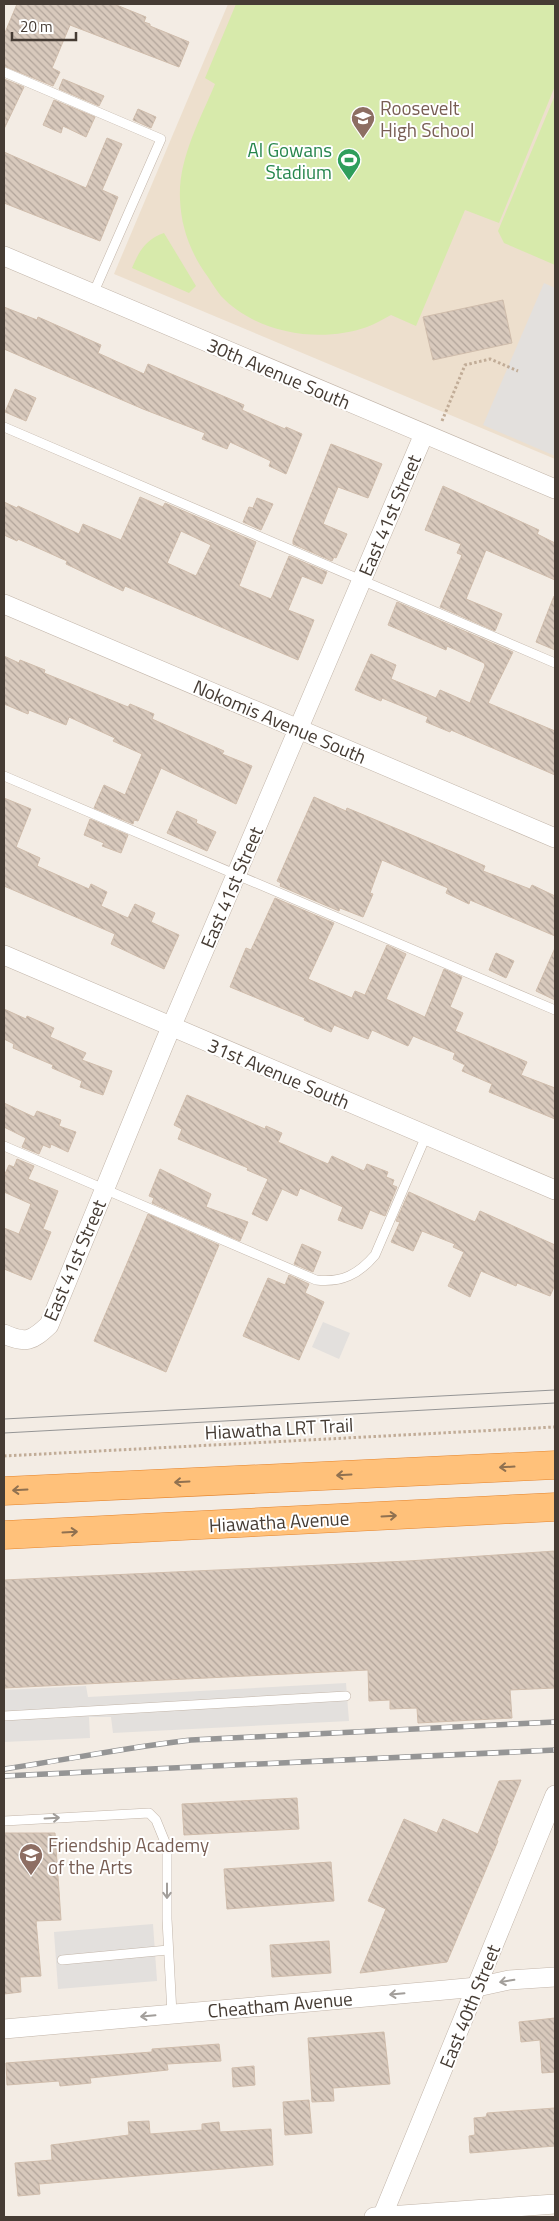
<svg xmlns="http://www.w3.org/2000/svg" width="559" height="2221" font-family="'Titillium Web',sans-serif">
  <defs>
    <pattern id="building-back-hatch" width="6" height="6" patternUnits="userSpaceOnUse" patternTransform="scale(1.25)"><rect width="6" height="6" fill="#d8c9bc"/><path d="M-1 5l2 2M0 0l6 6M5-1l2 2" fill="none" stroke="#b1a49a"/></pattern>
  </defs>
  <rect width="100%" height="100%" fill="#f3ece4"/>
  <!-- education -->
  <polygon fill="#eddfcd" points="228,4 555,4 555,459 114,274"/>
  <!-- pitch -->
  <g fill="#d7eaab">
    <path d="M236 4H555V86L499 223 465 210 416 326 391 315C383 319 375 324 367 327 319 344 256 333 221 296 216 290 212 283 208 277 191 254 181 228 180 199 178 159 200 120 215 84L205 78Z"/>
    <polygon points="555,95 555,265 504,243 498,231"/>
    <path d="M164 233 196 286 189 293 132 268C139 251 146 239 164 233Z"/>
  </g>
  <!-- parking -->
  <g fill="#e3e0dd">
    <polygon points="544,283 555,288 555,456 483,425"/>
    <polygon points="323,1322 350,1333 339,1359 312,1347"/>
    <polygon points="346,1683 349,1721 113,1733 111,1717 89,1717 90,1738 4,1742 4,1690 86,1686 88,1697"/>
    <polygon points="153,1924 157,1981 58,1989 54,1932"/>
  </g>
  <!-- building -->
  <g fill="url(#building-back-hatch)" stroke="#d0bdac" fill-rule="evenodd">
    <polygon points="17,4 114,4 146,17 144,22 150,24 150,26 189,42 179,67 70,25 52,68 60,72 53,86 4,66 4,35"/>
    <polygon points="4,79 24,87 4,129"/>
    <polygon points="63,79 104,96 99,106 59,89"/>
    <polygon points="54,100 95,117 86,137 63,126 61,133 43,125"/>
    <polygon points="138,109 156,117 151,128 133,120"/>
    <polygon points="107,138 122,144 102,190 118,197 100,241 4,203 4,152 86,188"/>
    <polygon points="503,300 512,343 433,360 423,317"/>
    <polygon points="4,307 37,320 38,317 101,345 98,353 144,374 148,364 244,405 242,410 285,429 286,427 302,434 286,474 269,466 271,461 230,442 227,449 202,439 205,433 143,409 4,349"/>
    <polygon points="15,389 36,398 26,421 5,412"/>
    <polygon points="331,444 382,464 368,498 338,487 323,524 347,534 336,558 334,557 332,561 293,544 293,540"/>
    <polygon points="443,486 539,530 537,534 555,543 555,580 486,550 466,599 502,614 495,631 440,607 462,555 457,553 461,544 425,530"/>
    <path d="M140 497 163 507 165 503 256 542 239 586 271 599 289 556 327 572 322 584 302 576 288 610 314 620 298 660 125 586 123 591 66 564 67 561 18 539 17 541 4 535V502L17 508 18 506 79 534 83 524 121 540ZM181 531 211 545 196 576 167 563Z"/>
    <polygon points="257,498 273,504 261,530 243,522 249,507 253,508"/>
    <polygon points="554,596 555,596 555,650 536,642"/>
    <polygon points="397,602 513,652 488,703 555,731 555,775 451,730 450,732 426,722 428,717 382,698 381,701 355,690 371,654 396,665 391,679 436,698 440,690 470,703 485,666 484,663 447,646 446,650 388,625"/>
    <polygon points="4,656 19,663 20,660 45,670 44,673 128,707 130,704 154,714 152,719 224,751 222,754 252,766 236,804 161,768 138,821 134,820 133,824 94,808 104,785 125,795 142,754 113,741 115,738 69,717 66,725 29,710 28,714 4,704"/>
    <polygon points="314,797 346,811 347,808 462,856 485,866 483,871 530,889 532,885 555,896 555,936 470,900 469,904 446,893 448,888 382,860 370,893 373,894 363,917 340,908 339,911 280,886 281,883 277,881"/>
    <polygon points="4,798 31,809 16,847 40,858 37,866 89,889 91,884 107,892 101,906 128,918 135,904 155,913 151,922 179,935 164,969 111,944 115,934 4,886"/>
    <polygon points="177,811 197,820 196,823 216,832 207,851 167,833"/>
    <polygon points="90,819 128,835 121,853 102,846 104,843 84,835"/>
    <polygon points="275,898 334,923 308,979 352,998 355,991 365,995 387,945 406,954 386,999 425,1017 444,969 462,977 450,1007 463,1013 455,1031 527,1062 521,1075 555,1088 555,1119 489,1092 492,1084 462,1071 465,1065 453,1059 455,1053 413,1036 408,1046 372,1030 368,1039 334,1025 331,1032 304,1020 305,1018 230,987 246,948 251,950"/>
    <polygon points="555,948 555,1000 536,991"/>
    <polygon points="496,953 514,961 506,978 489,970"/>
    <polygon points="4,1009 26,1019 27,1016 54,1028 50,1037 86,1053 82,1060 112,1071 103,1095 80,1087 82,1081 52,1068 53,1065 13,1048 14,1044 4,1039"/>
    <polygon points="187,1095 265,1129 266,1126 282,1133 278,1142 328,1164 332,1156 364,1171 367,1164 388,1172 386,1177 394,1180 392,1185 397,1187 385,1216 370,1210 362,1229 338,1220 343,1207 300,1188 297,1196 282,1189 267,1221 252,1214 268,1179 247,1170 248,1168 178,1139 182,1129 174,1125"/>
    <polygon points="4,1103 34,1117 37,1111 61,1120 59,1126 76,1132 68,1152 51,1144 50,1148 43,1145 39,1154 22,1147 26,1138 4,1127"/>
    <polygon points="17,1159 34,1166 28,1179 58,1191 43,1229 51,1232 31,1280 4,1269 4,1228 19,1234 31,1204 4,1192 4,1176 9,1165 14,1167"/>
    <polygon points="160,1169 211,1194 206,1207 248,1222 240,1241 152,1203 154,1198 149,1196"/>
    <polygon points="409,1192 475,1222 480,1211 555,1245 555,1285 550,1296 517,1283 516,1286 481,1271 470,1297 448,1286 464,1252 453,1247 455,1244 422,1231 413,1251 391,1242 400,1222 396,1221"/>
    <polygon points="148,1214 219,1245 166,1372 94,1341"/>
    <polygon points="302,1244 321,1252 313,1272 294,1264"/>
    <polygon points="289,1275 309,1284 305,1293 324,1302 299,1360 243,1336 268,1278 285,1285"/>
    <polygon points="555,1551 555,1688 510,1690 512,1718 418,1723 417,1708 390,1709 390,1700 369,1701 368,1670 4,1688 4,1580 408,1561"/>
    <polygon points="521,1780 497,1840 498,1841 447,1962 360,1973 386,1909 368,1901 404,1819 437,1833 443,1819 478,1834 499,1781"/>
    <polygon points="297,1798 299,1829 184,1835 182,1804"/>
    <polygon points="4,1833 55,1833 61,1920 36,1921 41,1976 20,1977 21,1992 4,1994"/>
    <polygon points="331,1862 334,1901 227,1909 224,1869"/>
    <polygon points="329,1941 331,1973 272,1977 270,1945"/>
    <polygon points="555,2018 555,2072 542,2073 540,2040 521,2042 519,2022"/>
    <polygon points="384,2032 390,2084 333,2088 334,2101 312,2102 308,2038"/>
    <polygon points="219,2044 221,2061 167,2064 168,2070 90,2078 91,2083 60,2086 59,2081 7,2085 6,2063 152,2052 152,2049"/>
    <polygon points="254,2066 255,2085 233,2087 232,2068"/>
    <polygon points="309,2100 312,2133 285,2135 283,2102"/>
    <polygon points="555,2108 555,2146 470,2153 469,2136 475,2135 474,2118 486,2117 487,2113"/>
    <polygon points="149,2121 150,2134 202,2130 202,2124 219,2122 220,2132 271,2129 273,2165 39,2184 40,2194 18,2196 15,2163 52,2160 51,2145 129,2135 128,2122"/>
  </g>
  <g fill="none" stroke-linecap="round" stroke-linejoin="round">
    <!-- service casing -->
    <g stroke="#c2b5a9" stroke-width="10">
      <g id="service">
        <polyline points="4,72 161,139 93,294"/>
        <polyline points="4,427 555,663"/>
        <polyline points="4,776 555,1010"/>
        <path d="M4 1146 316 1280C342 1283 359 1274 375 1255L426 1136"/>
        <polyline points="4,1716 346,1696"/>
        <polyline points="4,1821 149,1813 156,1820 167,1847 167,1919 172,2014"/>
        <polyline points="62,1960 168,1950"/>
      </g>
    </g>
    <!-- minor casing -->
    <g stroke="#c2b5a9" stroke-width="20">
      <g id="minor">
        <polyline points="4,256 555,489"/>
        <polyline points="4,604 555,838"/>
        <polyline points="4,955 555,1190"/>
        <path d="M4 1334C26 1344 32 1341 49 1325L164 1044 424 434"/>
        <polyline points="4,2029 445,1990 477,1987 509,1980 555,1977"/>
        <polyline points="374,2217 555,2204"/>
        <polyline points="382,2217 555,1795"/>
      </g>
    </g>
    <!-- trunk casing -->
    <g stroke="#e5842c" stroke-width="29">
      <g id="trunk">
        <polyline points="4,1491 555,1465"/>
        <polyline points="4,1535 555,1507"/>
      </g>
    </g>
    <!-- path -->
    <g stroke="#c1ac97" stroke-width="3" stroke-dasharray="2.5 2.5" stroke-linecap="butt">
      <polyline points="442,421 465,365 490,359 518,371"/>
      <polyline points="4,1456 555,1427"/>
    </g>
    <!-- service -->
    <use href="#service" stroke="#fff" stroke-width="9"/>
    <!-- minor -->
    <use href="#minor" stroke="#fff" stroke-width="19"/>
    <!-- trunk -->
    <use href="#trunk" stroke="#ffc17a" stroke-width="28"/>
    <!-- tram -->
    <g stroke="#959595" stroke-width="1">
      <polyline points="4,1419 555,1390"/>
      <polyline points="4,1433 555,1403"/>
    </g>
    <!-- rail casing -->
    <g stroke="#959595" stroke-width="5.5">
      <g id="rail">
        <path d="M4 1769C66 1760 128 1747 191 1740L555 1722"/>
        <polyline points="4,1776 555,1750"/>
      </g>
    </g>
    <!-- rail -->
    <use href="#rail" stroke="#fff" stroke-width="4" stroke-dasharray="11" stroke-linecap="butt"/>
  </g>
  <!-- one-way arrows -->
  <defs><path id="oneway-shaft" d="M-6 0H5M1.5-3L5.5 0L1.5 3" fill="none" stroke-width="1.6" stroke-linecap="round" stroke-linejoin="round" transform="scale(1.25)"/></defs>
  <g stroke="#907150">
    <use href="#oneway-shaft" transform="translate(507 1467) rotate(177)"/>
    <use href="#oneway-shaft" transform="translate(344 1475) rotate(177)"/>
    <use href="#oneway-shaft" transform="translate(182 1482) rotate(177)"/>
    <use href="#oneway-shaft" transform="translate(20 1490) rotate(177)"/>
    <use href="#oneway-shaft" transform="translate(389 1516) rotate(-3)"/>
    <use href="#oneway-shaft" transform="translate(70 1532) rotate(-3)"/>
  </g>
  <g stroke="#a29e9a">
    <use href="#oneway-shaft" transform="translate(52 1818) rotate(-3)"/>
    <use href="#oneway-shaft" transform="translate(167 1891) rotate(90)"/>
    <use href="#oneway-shaft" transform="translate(507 1981) rotate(171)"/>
    <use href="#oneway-shaft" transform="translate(397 1994) rotate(175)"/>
    <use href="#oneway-shaft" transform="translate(148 2016) rotate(175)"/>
  </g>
  <!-- icons -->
  <defs>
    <g id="school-pin" transform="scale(1.25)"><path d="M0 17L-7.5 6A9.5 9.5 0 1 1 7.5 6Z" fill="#8d6e63" stroke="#fff"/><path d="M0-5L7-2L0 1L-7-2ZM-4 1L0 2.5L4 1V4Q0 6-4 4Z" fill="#fff"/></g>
    <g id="stadium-pin" transform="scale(1.25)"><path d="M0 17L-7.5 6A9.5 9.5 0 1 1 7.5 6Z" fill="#2e9e5b" stroke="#fff"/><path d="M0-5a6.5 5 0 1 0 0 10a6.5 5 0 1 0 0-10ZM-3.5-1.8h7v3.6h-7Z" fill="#fff"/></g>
  </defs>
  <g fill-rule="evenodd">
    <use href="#school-pin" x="363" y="118"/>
    <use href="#stadium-pin" x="349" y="160"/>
    <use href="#school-pin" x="31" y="1855"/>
  </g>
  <g text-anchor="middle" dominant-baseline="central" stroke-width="4" stroke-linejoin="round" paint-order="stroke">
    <!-- education labels -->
    <g font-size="19" fill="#785e54" stroke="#fff" text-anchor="start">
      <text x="380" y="107">Roosevelt<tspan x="380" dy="22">High School</tspan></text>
      <text x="48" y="1844">Friendship Academy<tspan x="48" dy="22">of the Arts</tspan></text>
    </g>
    <!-- leisure labels -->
    <g font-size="19" fill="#27864d" stroke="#fff" text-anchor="end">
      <text x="332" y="149">Al Gowans<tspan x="332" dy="22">Stadium</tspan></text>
    </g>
    <!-- street labels -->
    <g font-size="19" fill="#463c34" stroke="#fff">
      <text transform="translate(279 373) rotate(23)">30th Avenue South</text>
      <text transform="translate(389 515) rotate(-67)">East 41st Street</text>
      <text transform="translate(280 721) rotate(23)">Nokomis Avenue South</text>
      <text transform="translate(231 887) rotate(-67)">East 41st Street</text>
      <text transform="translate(279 1073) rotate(23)">31st Avenue South</text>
      <text transform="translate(74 1260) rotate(-67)">East 41st Street</text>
      <text transform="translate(279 1428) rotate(-3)">Hiawatha LRT Trail</text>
      <text transform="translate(279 1521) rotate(-3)">Hiawatha Avenue</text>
      <text transform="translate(280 2004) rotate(-5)">Cheatham Avenue</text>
      <text transform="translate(469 2006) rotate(-68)">East 40th Street</text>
    </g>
  </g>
  <!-- border -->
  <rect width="559" height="2221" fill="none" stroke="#463c34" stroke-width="10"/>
  <!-- scale -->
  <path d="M12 32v8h64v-8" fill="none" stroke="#463c34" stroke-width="2.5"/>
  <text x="20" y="32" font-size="15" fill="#463c34" stroke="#ffffff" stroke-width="4" paint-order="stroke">20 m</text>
</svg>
